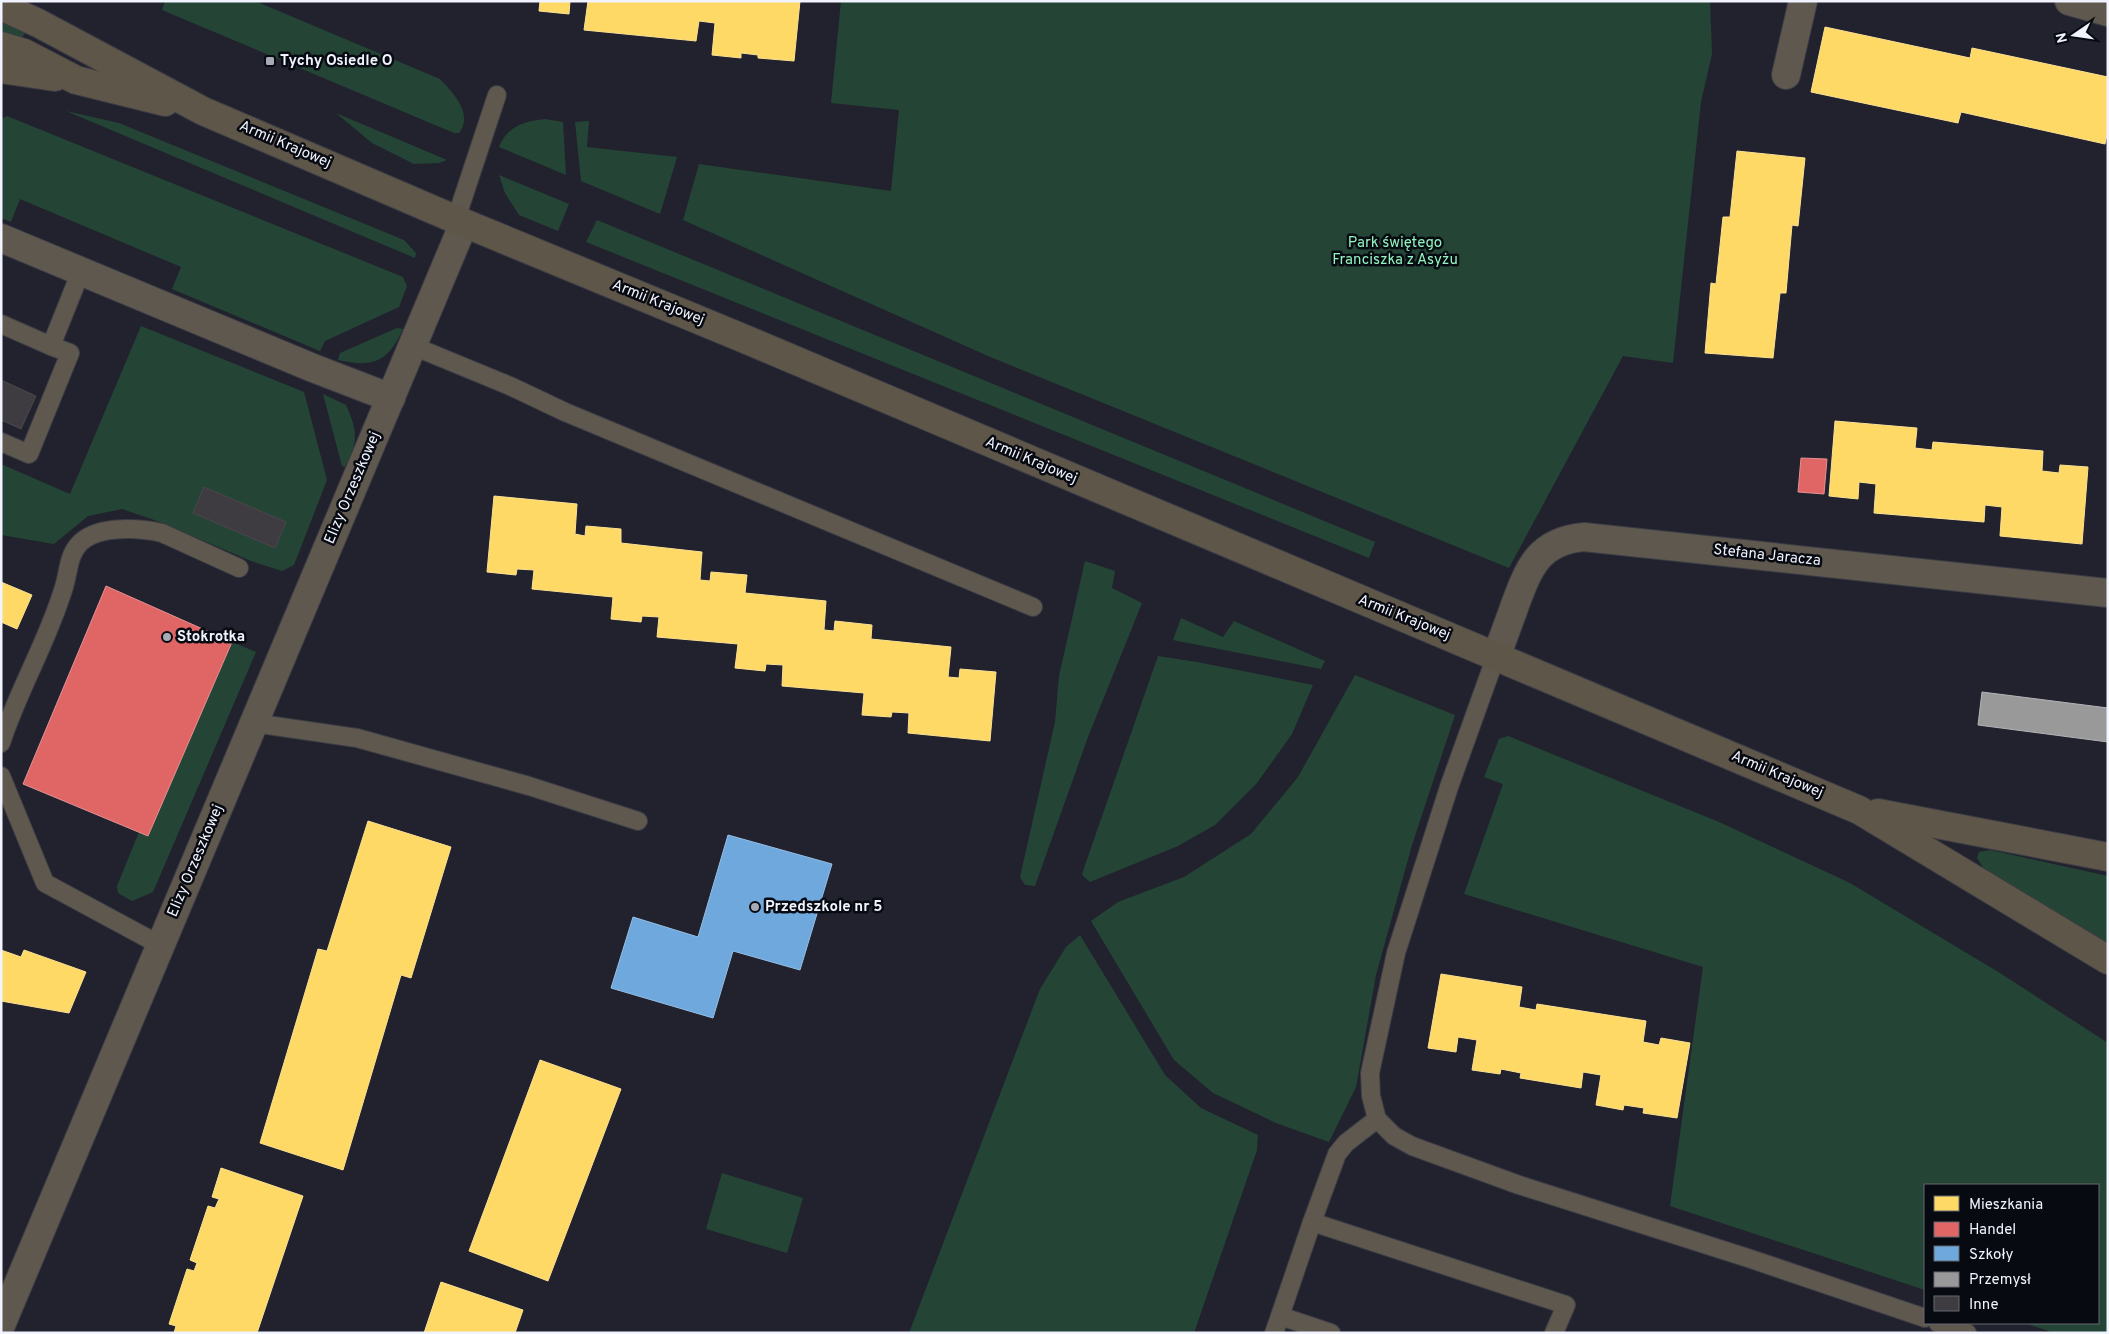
<svg xmlns="http://www.w3.org/2000/svg" width="2109" height="1334" font-family="Overpass,sans-serif">
  <rect width="100%" height="100%" fill="#21222d"/>
  <!-- green -->
  <g fill="#244535">
    <path d="M165 1H255L440 79C453 93 474 114 459 133H454L162 10Z"/>
    <polygon points="841,1 1710,1 1712,54 1701,102 1673,363 1623,356 1509,568 988,356 683,220 699,164 891,191 899,110 831,103"/>
    <polygon points="1,22 25,32 21,41 1,34"/>
    <polygon points="66,111 119,123 404,240 416,253 415,258"/>
    <polygon points="336,113 447,160 439,163 414,164 372,143"/>
    <polygon points="7,116 403,277 407,286 399,307 325,341 320,351 172,289 181,267 20,199 11,222 1,218 1,122 3,118"/>
    <path d="M545 119 563 122 566 175 499 147C506 127 525 121 545 119Z"/>
    <polygon points="589,121 587,147 677,157 660,214 581,181 575,122"/>
    <polygon points="499,175 569,204 558,231 519,215 505,193"/>
    <polygon points="597,220 1375,542 1369,558 586,242"/>
    <polygon points="141,326 304,392 327,480 294,565 282,571 251,561 157,521 122,509 88,516 54,544 1,535 1,464 70,494"/>
    <path d="M397 328 403 329C388 362 373 368 338 360L340 353Z"/>
    <path d="M323 394 346 405C358 432 358 442 345 467L342 466Z"/>
    <polygon points="1085,561 1115,571 1112,588 1142,603 1088,737 1035,886 1025,885 1020,877 1055,722 1059,676"/>
    <polygon points="1181,618 1223,637 1234,621 1325,661 1321,669 1173,640"/>
    <polygon points="232,642 256,652 153,892 132,901 118,893 117,886 139,832 148,836"/>
    <polygon points="1158,656 1197,662 1313,685 1292,734 1257,783 1215,825 1178,846 1090,882 1082,875 1085,865"/>
    <polygon points="1355,675 1455,715 1412,845 1376,975 1356,1087 1329,1142 1276,1123 1213,1093 1174,1060 1091,921 1118,902 1184,877 1251,834 1298,777"/>
    <polygon points="1508,736 1719,822 1850,883 2000,973 2108,1043 2108,1333 2055,1333 2024,1323 2098,1323 2098,1185 1925,1185 1925,1290 1670,1206 1703,967 1464,894 1503,784 1484,777 1499,739"/>
    <polygon points="1990,850 2108,876 2108,947 1984,869 1977,858 1979,852"/>
    <polygon points="1080,935 1165,1075 1201,1108 1258,1135 1257,1150 1194,1333 909,1333 1040,989 1066,947"/>
    <polygon points="722,1173 803,1198 787,1253 706,1229"/>
  </g>
  <!-- homes -->
  <g fill="#ffd966" stroke="#fbe194">
    <polygon points="540,1 570,1 569,14 539,11"/>
    <polygon points="588,1 800,1 794,61 758,58 758,55 741,53 741,58 712,55 715,23 699,21 696,41 584,30"/>
    <polygon points="1825,27 1970,58 1972,48 2108,77 2108,130 2105,144 1961,112 1958,123 1811,92"/>
    <polygon points="1737,151 1805,158 1798,226 1792,225 1786,293 1780,293 1773,358 1705,353 1711,283 1716,284 1723,217 1730,217"/>
    <polygon points="1835,421 1917,428 1915,448 1932,450 1933,442 2043,451 2042,471 2059,473 2060,465 2088,467 2082,544 2000,536 2002,507 1985,505 1984,522 1874,513 1876,484 1859,482 1858,499 1829,496"/>
    <polygon points="494,496 577,504 575,534 585,536 586,526 621,529 621,543 702,552 700,580 710,581 711,572 747,575 745,593 826,601 824,630 834,631 835,621 872,625 871,639 951,647 948,677 959,678 960,669 996,672 990,741 908,733 909,713 892,712 891,717 862,715 864,693 782,686 783,665 766,664 765,671 735,668 738,644 657,637 659,617 642,616 641,622 611,619 613,597 532,589 534,570 517,569 516,575 487,572"/>
    <polygon points="1,582 32,595 17,629 1,622"/>
    <polygon points="368,821 451,847 411,978 401,975 343,1170 260,1143 318,949 327,951"/>
    <polygon points="1,950 21,957 24,950 86,972 69,1013 1,1001"/>
    <polygon points="1441,974 1522,987 1519,1007 1536,1010 1537,1004 1646,1021 1643,1042 1659,1045 1661,1038 1690,1043 1677,1118 1643,1113 1644,1108 1624,1105 1623,1110 1596,1105 1601,1075 1583,1072 1581,1088 1520,1078 1521,1073 1501,1069 1500,1074 1472,1070 1477,1040 1458,1037 1456,1052 1428,1048"/>
    <polygon points="540,1060 621,1089 548,1281 469,1251"/>
    <polygon points="221,1168 303,1196 257,1333 174,1333 176,1326 169,1324 187,1269 194,1271 197,1263 190,1260 208,1206 215,1208 219,1199 212,1197"/>
    <polygon points="441,1282 523,1310 515,1333 424,1333"/>
  </g>
  <!-- shops -->
  <g fill="#e06666" stroke="#e59194">
    <polygon points="1801,458 1827,459 1824,494 1798,492"/>
    <polygon points="106,586 232,642 148,836 23,784"/>
  </g>
  <!-- schools -->
  <polygon fill="#6fa8dc" stroke="#96bfe6" points="728,835 832,864 800,970 733,951 713,1018 611,988 633,917 698,937"/>
  <!-- industry -->
  <polygon fill="#999" stroke="#b3b4b7" points="1982,692 2108,708 2108,742 1978,725"/>
  <!-- building -->
  <g fill="#3e3b41" stroke="#4b474d">
    <polygon points="1,380 36,396 21,429 1,420"/>
    <polygon points="204,487 286,522 275,548 193,513"/>
  </g>
  <g fill="none" stroke-linecap="round" stroke-linejoin="round">
    <!-- lane casing -->
    <g stroke="#3b3c45" stroke-width="20">
      <g id="lane">
        <polyline points="456,219 497,95"/>
        <polyline points="1,324 51,346 81,271"/>
        <polyline points="413,346 510,386 565,412 1033,607"/>
        <polyline points="1,442 29,454 70,353 51,346"/>
        <polyline points="1496,656 1449,787 1396,953 1370,1073 1371,1096 1377,1119 1394,1136 1412,1146 1519,1185 1751,1259 1925,1318"/>
        <polyline points="253,723 357,738 529,786 638,821"/>
        <path d="M1 743C18 690 48 641 64 587 69 571 68 554 81 542 100 525 140 528 162 533L239 568"/>
        <polyline points="1,776 45,883 160,945"/>
        <polyline points="1377,1119 1346,1143 1337,1154 1312,1222 1566,1305 1554,1333"/>
        <polyline points="1280,1316 1312,1222"/>
        <polyline points="1938,1323 1967,1333"/>
        <polyline points="1274,1333 1280,1316 1331,1333"/>
      </g>
    </g>
    <!-- street casing -->
    <g stroke="#3b3c45" stroke-width="30">
      <g id="street">
        <polyline points="2069,1 2108,12"/>
        <polyline points="1786,75 1803,1"/>
        <polyline points="1,238 313,368 391,398"/>
        <path d="M1496 656C1503 639 1509 622 1515 605 1529 567 1539 541 1584 537L2108 593"/>
        <polyline points="1,1325 464,223"/>
      </g>
    </g>
    <!-- secondary casing -->
    <g stroke="#3b3c45" stroke-width="30">
      <g id="secondary">
        <polyline points="1,6 38,23 203,111 464,223 740,337 1859,810 2108,960"/>
        <polyline points="1,46 24,53 76,80 165,102"/>
        <polyline points="1,69 55,77"/>
        <polyline points="1878,813 2108,857"/>
      </g>
    </g>
    <!-- lane -->
    <use href="#lane" stroke="#5e584f" stroke-width="18"/>
    <!-- street -->
    <use href="#street" stroke="#5e584f" stroke-width="28"/>
    <!-- secondary -->
    <use href="#secondary" stroke="#5f564a" stroke-width="28"/>
  </g>
  <!-- markers -->
  <g fill="#a8aab5" stroke="#080a12" stroke-width="2">
    <rect x="265" y="56" width="10" height="10" rx="2.5"/>
    <circle cx="167" cy="637" r="5"/>
    <circle cx="755" cy="907" r="5"/>
  </g>
  <g text-anchor="middle" dominant-baseline="central" stroke-width="5" stroke-linejoin="round" paint-order="stroke">
    <!-- poi labels -->
    <g font-size="15" font-weight="bold" fill="#f1f4fe" stroke="#080a12" text-anchor="start">
      <text x="280" y="61">Tychy Osiedle O</text>
      <text x="177" y="637">Stokrotka</text>
      <text x="765" y="907">Przedszkole nr 5</text>
    </g>
    <!-- street labels -->
    <g font-size="15" fill="#f1f4fe" stroke="#080a12">
      <text transform="translate(285 145) rotate(23)">Armii Krajowej</text>
      <text transform="translate(658 303) rotate(22)">Armii Krajowej</text>
      <text transform="translate(1031 461) rotate(23)">Armii Krajowej</text>
      <text transform="translate(353 488) rotate(-67)">Elizy Orzeszkowej</text>
      <text transform="translate(1767 556) rotate(6)">Stefana Jaracza</text>
      <text transform="translate(1404 618) rotate(22)">Armii Krajowej</text>
      <text transform="translate(1777 775) rotate(23)">Armii Krajowej</text>
      <text transform="translate(196 861) rotate(-67)">Elizy Orzeszkowej</text>
    </g>
    <!-- park labels -->
    <g font-size="15" fill="#91f3be" stroke="#080a12">
      <text x="1395" y="243">Park świętego<tspan x="1395" dy="17">Franciszka z Asyżu</tspan></text>
    </g>
  </g>
  <!-- border -->
  <rect width="2109" height="1334" fill="none" stroke="#f1f4fe" stroke-width="5"/>
  <!-- legend -->
  <rect x="1924" y="1184" width="175" height="140" fill="#080a12" stroke="#656870"/>
  <rect x="1934" y="1196" width="25" height="15" fill="#ffd966" stroke="#656870"/>
  <text x="1969" y="1209" font-size="15" fill="#f1f4fe">Mieszkania</text>
  <rect x="1934" y="1222" width="25" height="15" fill="#e06666" stroke="#656870"/>
  <text x="1969" y="1234" font-size="15" fill="#f1f4fe">Handel</text>
  <rect x="1934" y="1246" width="25" height="15" fill="#6fa8dc" stroke="#656870"/>
  <text x="1969" y="1259" font-size="15" fill="#f1f4fe">Szkoły</text>
  <rect x="1934" y="1272" width="25" height="15" fill="#999999" stroke="#656870"/>
  <text x="1969" y="1284" font-size="15" fill="#f1f4fe">Przemysł</text>
  <rect x="1934" y="1296" width="25" height="15" fill="#3e3b41" stroke="#656870"/>
  <text x="1969" y="1309" font-size="15" fill="#f1f4fe">Inne</text>
  <!-- north arrow -->
  <g transform="translate(2074 35) rotate(257)" stroke="#080a12" stroke-width="4" paint-order="stroke">
  <path d="M0-4L9 19L0 12L-9 19Z" fill="#f1f4fe"/>
  <text y="-8" font-size="14" font-weight="bold" text-anchor="middle" fill="#f1f4fe">N</text>
  </g>
</svg>
